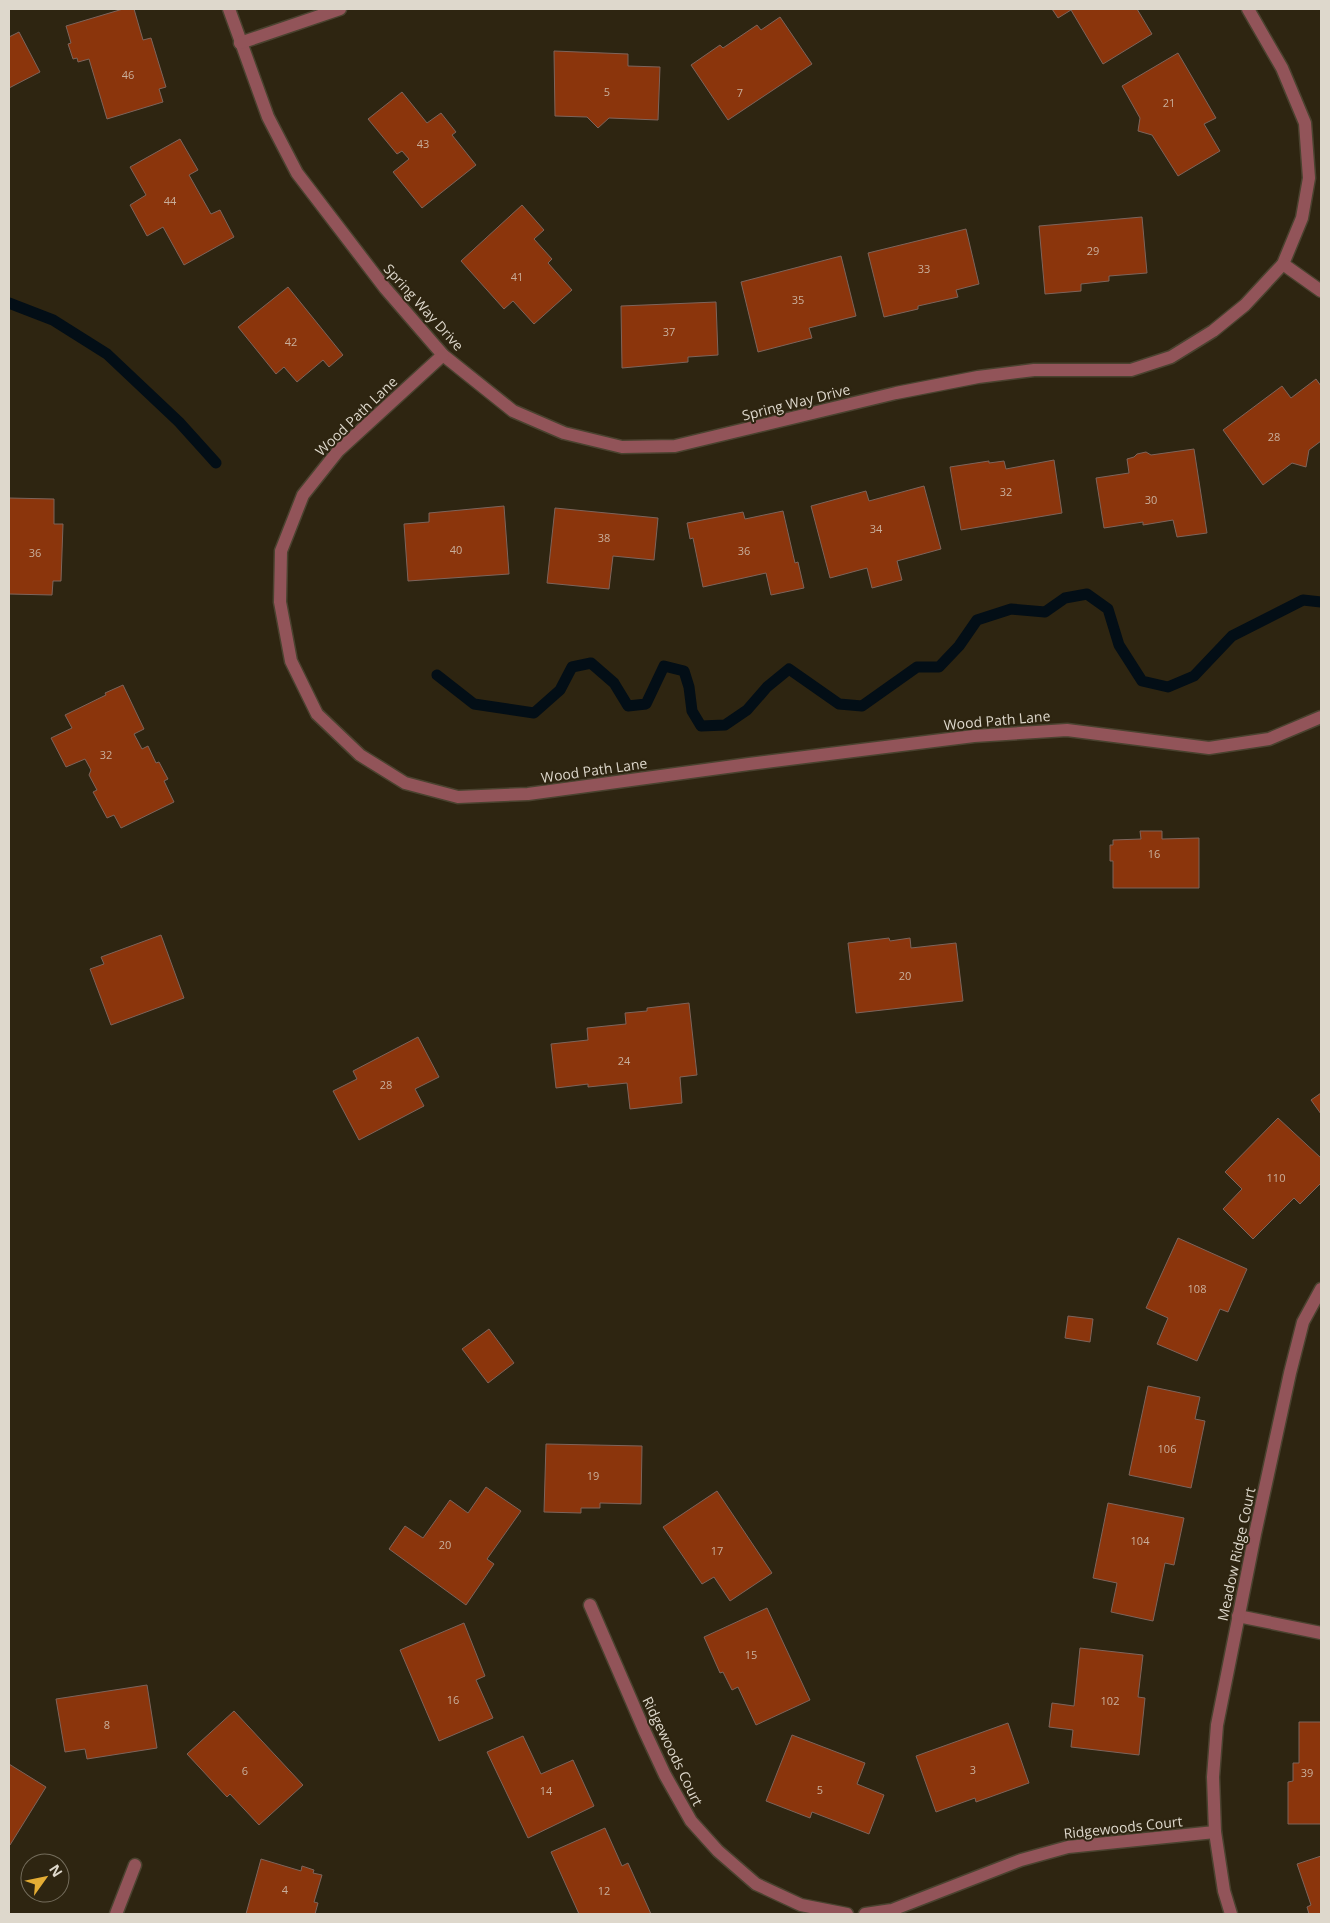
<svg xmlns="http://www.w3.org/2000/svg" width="1330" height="1923" font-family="'Open Sans',sans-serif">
  <rect width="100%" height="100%" fill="#2e2511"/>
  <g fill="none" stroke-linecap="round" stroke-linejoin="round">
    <!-- stream -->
    <g stroke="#030e16" stroke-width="11">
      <polyline points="9,303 53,320 107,354 179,422 216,463"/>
      <polyline points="437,675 474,704 534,713 560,690 572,667 591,663 614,683 628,706 646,704 664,666 684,671 689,687 692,711 701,726 725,725 747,710 767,687 789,669 839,704 862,706 917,667 939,667 959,646 977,620 1011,609 1045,612 1065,598 1087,594 1108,609 1119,645 1142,681 1168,687 1194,676 1232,636 1303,600 1321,602"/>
    </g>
  </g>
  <!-- building -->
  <g fill="#8b350c" stroke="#7d645b">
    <polygon points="123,9 134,9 143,40 151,38 166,87 159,89 163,102 107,119 89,59 78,62 77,58 73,59 68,44 71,43 66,26"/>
    <polygon points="1052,9 1137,9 1152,34 1103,64 1071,10 1058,18"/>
    <polygon points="780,17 812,64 728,120 691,65 720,45 723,48 757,25 761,30"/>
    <polygon points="19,32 40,72 9,88 9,37"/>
    <polygon points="554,51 628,54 628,66 660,67 658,120 609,118 598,128 587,117 555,116"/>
    <polygon points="1178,53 1216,118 1204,124 1220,151 1178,176 1152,135 1138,131 1140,118 1122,86"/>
    <polygon points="402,92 427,123 441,113 456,132 452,135 476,165 422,208 393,172 409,159 402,151 397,154 368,119"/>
    <polygon points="180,139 198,170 189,175 211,214 220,210 234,237 184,265 163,227 147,236 130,205 146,195 130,167"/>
    <polygon points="522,205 544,230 534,239 552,259 548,263 572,290 534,324 513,301 504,309 461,261"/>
    <polygon points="1142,217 1147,273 1109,276 1109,281 1081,284 1081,291 1045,294 1039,226"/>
    <polygon points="966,229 979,284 956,290 958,297 918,306 918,309 884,317 868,253"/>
    <polygon points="841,256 856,316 809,328 812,338 758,352 741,282"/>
    <polygon points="288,287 343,355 329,367 323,360 297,382 284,367 276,374 238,327"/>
    <polygon points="716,302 718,355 688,357 688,362 622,368 621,306"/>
    <polygon points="1316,379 1321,386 1321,441 1309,450 1306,467 1292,463 1263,485 1223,430 1282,386 1291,398"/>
    <polygon points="1194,449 1207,533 1177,537 1173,520 1143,525 1143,522 1104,528 1096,478 1129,473 1127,459 1134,457 1137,454 1146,452 1151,455"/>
    <polygon points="1054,460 1062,513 961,530 950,467 989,461 989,463 1004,461 1006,469"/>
    <polygon points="924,486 941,549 897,561 902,580 872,588 867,568 830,578 811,506 866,491 869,501"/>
    <polygon points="9,498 54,499 54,524 63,524 61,581 53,581 52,595 9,594"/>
    <polygon points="504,506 509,574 408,581 404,524 429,522 429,513"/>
    <polygon points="555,508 658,518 654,560 613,556 609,589 547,583"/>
    <polygon points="783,511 795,563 798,562 804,588 771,595 766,573 703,587 693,538 690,539 687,523 743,512 745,519"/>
    <polygon points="123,685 144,729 134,734 142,749 148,746 156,763 159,762 168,779 164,781 174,802 121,828 114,815 107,818 93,792 97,790 89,775 91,770 85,759 66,767 51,738 72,728 65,715 106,695 105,693"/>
    <polygon points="1140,831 1162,831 1162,839 1199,838 1199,888 1113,888 1113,861 1110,861 1110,845 1113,845 1113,840 1141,839"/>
    <polygon points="161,935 184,998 111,1025 90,969 104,964 101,957"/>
    <polygon points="889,938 890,941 910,938 911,948 956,943 963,1001 856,1013 848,943"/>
    <polygon points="689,1003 697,1075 680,1077 682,1103 630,1109 627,1083 588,1087 588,1084 556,1088 551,1044 588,1040 587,1028 626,1024 625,1013 647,1011 647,1008"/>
    <polygon points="418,1037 439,1077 415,1089 424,1106 359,1140 333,1091 357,1079 353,1071"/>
    <polygon points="1321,1093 1321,1114 1311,1100"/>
    <polygon points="1278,1118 1321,1158 1321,1183 1300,1204 1294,1198 1253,1239 1223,1209 1242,1189 1225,1172"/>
    <polygon points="1178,1238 1247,1269 1228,1312 1220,1309 1197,1361 1157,1344 1168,1318 1146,1308"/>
    <polygon points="1068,1316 1093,1319 1090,1342 1065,1338"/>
    <polygon points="489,1329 514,1363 488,1383 462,1349"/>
    <polygon points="1148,1386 1200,1397 1195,1419 1205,1421 1191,1488 1129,1475"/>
    <polygon points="546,1444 642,1446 641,1504 600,1503 600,1508 581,1508 581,1513 544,1512"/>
    <polygon points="486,1487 521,1511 487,1559 494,1564 466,1605 389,1549 405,1526 423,1538 450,1500 468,1513"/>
    <polygon points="717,1491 772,1573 730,1601 714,1577 702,1584 663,1527"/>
    <polygon points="1108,1503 1184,1518 1174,1565 1165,1563 1153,1621 1111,1612 1117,1583 1093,1578"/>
    <polygon points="767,1608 810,1700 756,1725 738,1687 732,1690 723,1672 720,1673 704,1637"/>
    <polygon points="464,1623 485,1676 476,1680 493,1718 439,1741 400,1650"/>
    <polygon points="1080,1648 1143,1655 1138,1697 1145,1698 1139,1755 1071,1747 1073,1730 1049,1727 1052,1703 1074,1706"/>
    <polygon points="147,1685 157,1748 87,1759 85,1749 65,1752 56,1699"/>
    <polygon points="234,1711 303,1785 259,1825 230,1794 227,1797 187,1754"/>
    <polygon points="1299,1722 1321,1722 1321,1824 1288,1824 1288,1782 1293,1781 1293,1763 1299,1763"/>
    <polygon points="1008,1723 1029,1783 976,1802 975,1798 936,1812 916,1756"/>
    <polygon points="792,1735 865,1763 857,1784 884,1795 869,1834 812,1812 810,1818 766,1801"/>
    <polygon points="523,1736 541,1774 573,1760 594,1806 528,1838 487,1752"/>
    <polygon points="9,1764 46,1787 10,1845 9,1844"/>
    <polygon points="605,1828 622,1866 628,1863 651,1914 579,1914 551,1852"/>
    <polygon points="1321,1856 1321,1914 1309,1914 1307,1907 1311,1905 1297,1864"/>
    <polygon points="261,1859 301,1871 302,1866 314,1870 313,1873 322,1875 314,1902 318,1903 315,1914 246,1914"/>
  </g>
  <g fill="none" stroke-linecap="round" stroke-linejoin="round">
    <!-- minor casing -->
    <g stroke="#4a422f" stroke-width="15">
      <g id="minor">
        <polyline points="229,9 268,117 297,173 385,288 443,355 513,411 564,433 622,447 675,446 896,393 978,377 1034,370 1131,370 1171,357 1213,331 1245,305 1283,264 1302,218 1309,178 1305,123 1282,68 1248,9"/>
        <polyline points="240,43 340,9"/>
        <polyline points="1283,264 1321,291"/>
        <polyline points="443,355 338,451 303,495 281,551 280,602 291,661 317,714 360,755 405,783 458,797 528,794 749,764 974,736 1067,730 1209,748 1269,739 1321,717"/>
        <polyline points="590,1605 645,1732 665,1775 691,1821 718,1851 756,1884 801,1905 847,1914"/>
        <polyline points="1238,1616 1321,1633"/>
        <polyline points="116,1914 135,1865"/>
        <polyline points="865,1914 892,1910 1021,1860 1068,1847 1215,1832"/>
        <polyline points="1231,1914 1224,1891 1215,1832 1213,1777 1217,1725 1255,1534 1290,1373 1303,1322 1321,1289"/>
      </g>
    </g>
    <!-- minor -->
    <use href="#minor" stroke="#925459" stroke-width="12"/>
  </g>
  <g text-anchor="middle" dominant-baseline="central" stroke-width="4" stroke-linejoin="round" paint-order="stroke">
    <!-- number labels -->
    <g font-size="11" fill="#c9af9c">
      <text x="128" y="74">46</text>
      <text x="607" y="91">5</text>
      <text x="740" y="92">7</text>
      <text x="1169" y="102">21</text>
      <text x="423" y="143">43</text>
      <text x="170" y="200">44</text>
      <text x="1093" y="250">29</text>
      <text x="924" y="268">33</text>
      <text x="517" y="276">41</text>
      <text x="798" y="299">35</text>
      <text x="669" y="331">37</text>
      <text x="291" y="341">42</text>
      <text x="1274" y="436">28</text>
      <text x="1006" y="491">32</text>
      <text x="1151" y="499">30</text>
      <text x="876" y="528">34</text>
      <text x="604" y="537">38</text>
      <text x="456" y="549">40</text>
      <text x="744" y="550">36</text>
      <text x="35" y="552">36</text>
      <text x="106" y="754">32</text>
      <text x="1154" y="853">16</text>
      <text x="905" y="975">20</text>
      <text x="624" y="1060">24</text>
      <text x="386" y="1084">28</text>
      <text x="1276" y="1177">110</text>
      <text x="1197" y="1288">108</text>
      <text x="1167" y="1448">106</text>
      <text x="593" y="1475">19</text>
      <text x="1140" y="1540">104</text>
      <text x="445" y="1544">20</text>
      <text x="717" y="1550">17</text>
      <text x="751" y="1654">15</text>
      <text x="453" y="1699">16</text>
      <text x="1110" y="1700">102</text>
      <text x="107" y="1724">8</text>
      <text x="973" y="1769">3</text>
      <text x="245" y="1770">6</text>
      <text x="1307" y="1772">39</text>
      <text x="820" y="1789">5</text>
      <text x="546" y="1790">14</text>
      <text x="285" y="1889">4</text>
      <text x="604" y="1890">12</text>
    </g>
    <!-- street labels -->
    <g font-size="14" fill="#ded8cc" stroke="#2e2511">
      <text transform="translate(424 307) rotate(48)">Spring Way Drive</text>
      <text transform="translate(796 402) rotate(-14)">Spring Way Drive</text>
      <text transform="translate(356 416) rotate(-44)">Wood Path Lane</text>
      <text transform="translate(997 720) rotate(-5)">Wood Path Lane</text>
      <text transform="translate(594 770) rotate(-8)">Wood Path Lane</text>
      <text transform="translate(1236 1554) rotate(-78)">Meadow Ridge Court</text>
      <text transform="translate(673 1751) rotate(64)">Ridgewoods Court</text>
      <text transform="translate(1123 1827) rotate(-6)">Ridgewoods Court</text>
    </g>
  </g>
  <!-- border -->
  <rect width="1330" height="1923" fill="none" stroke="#ded8cc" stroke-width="20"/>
  <!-- north arrow -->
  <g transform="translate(45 1878) rotate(57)"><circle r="24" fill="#2e2511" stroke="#746d5c"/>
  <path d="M0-4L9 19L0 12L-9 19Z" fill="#e4ad35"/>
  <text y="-8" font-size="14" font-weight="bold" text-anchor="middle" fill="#ded8cc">N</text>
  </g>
</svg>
